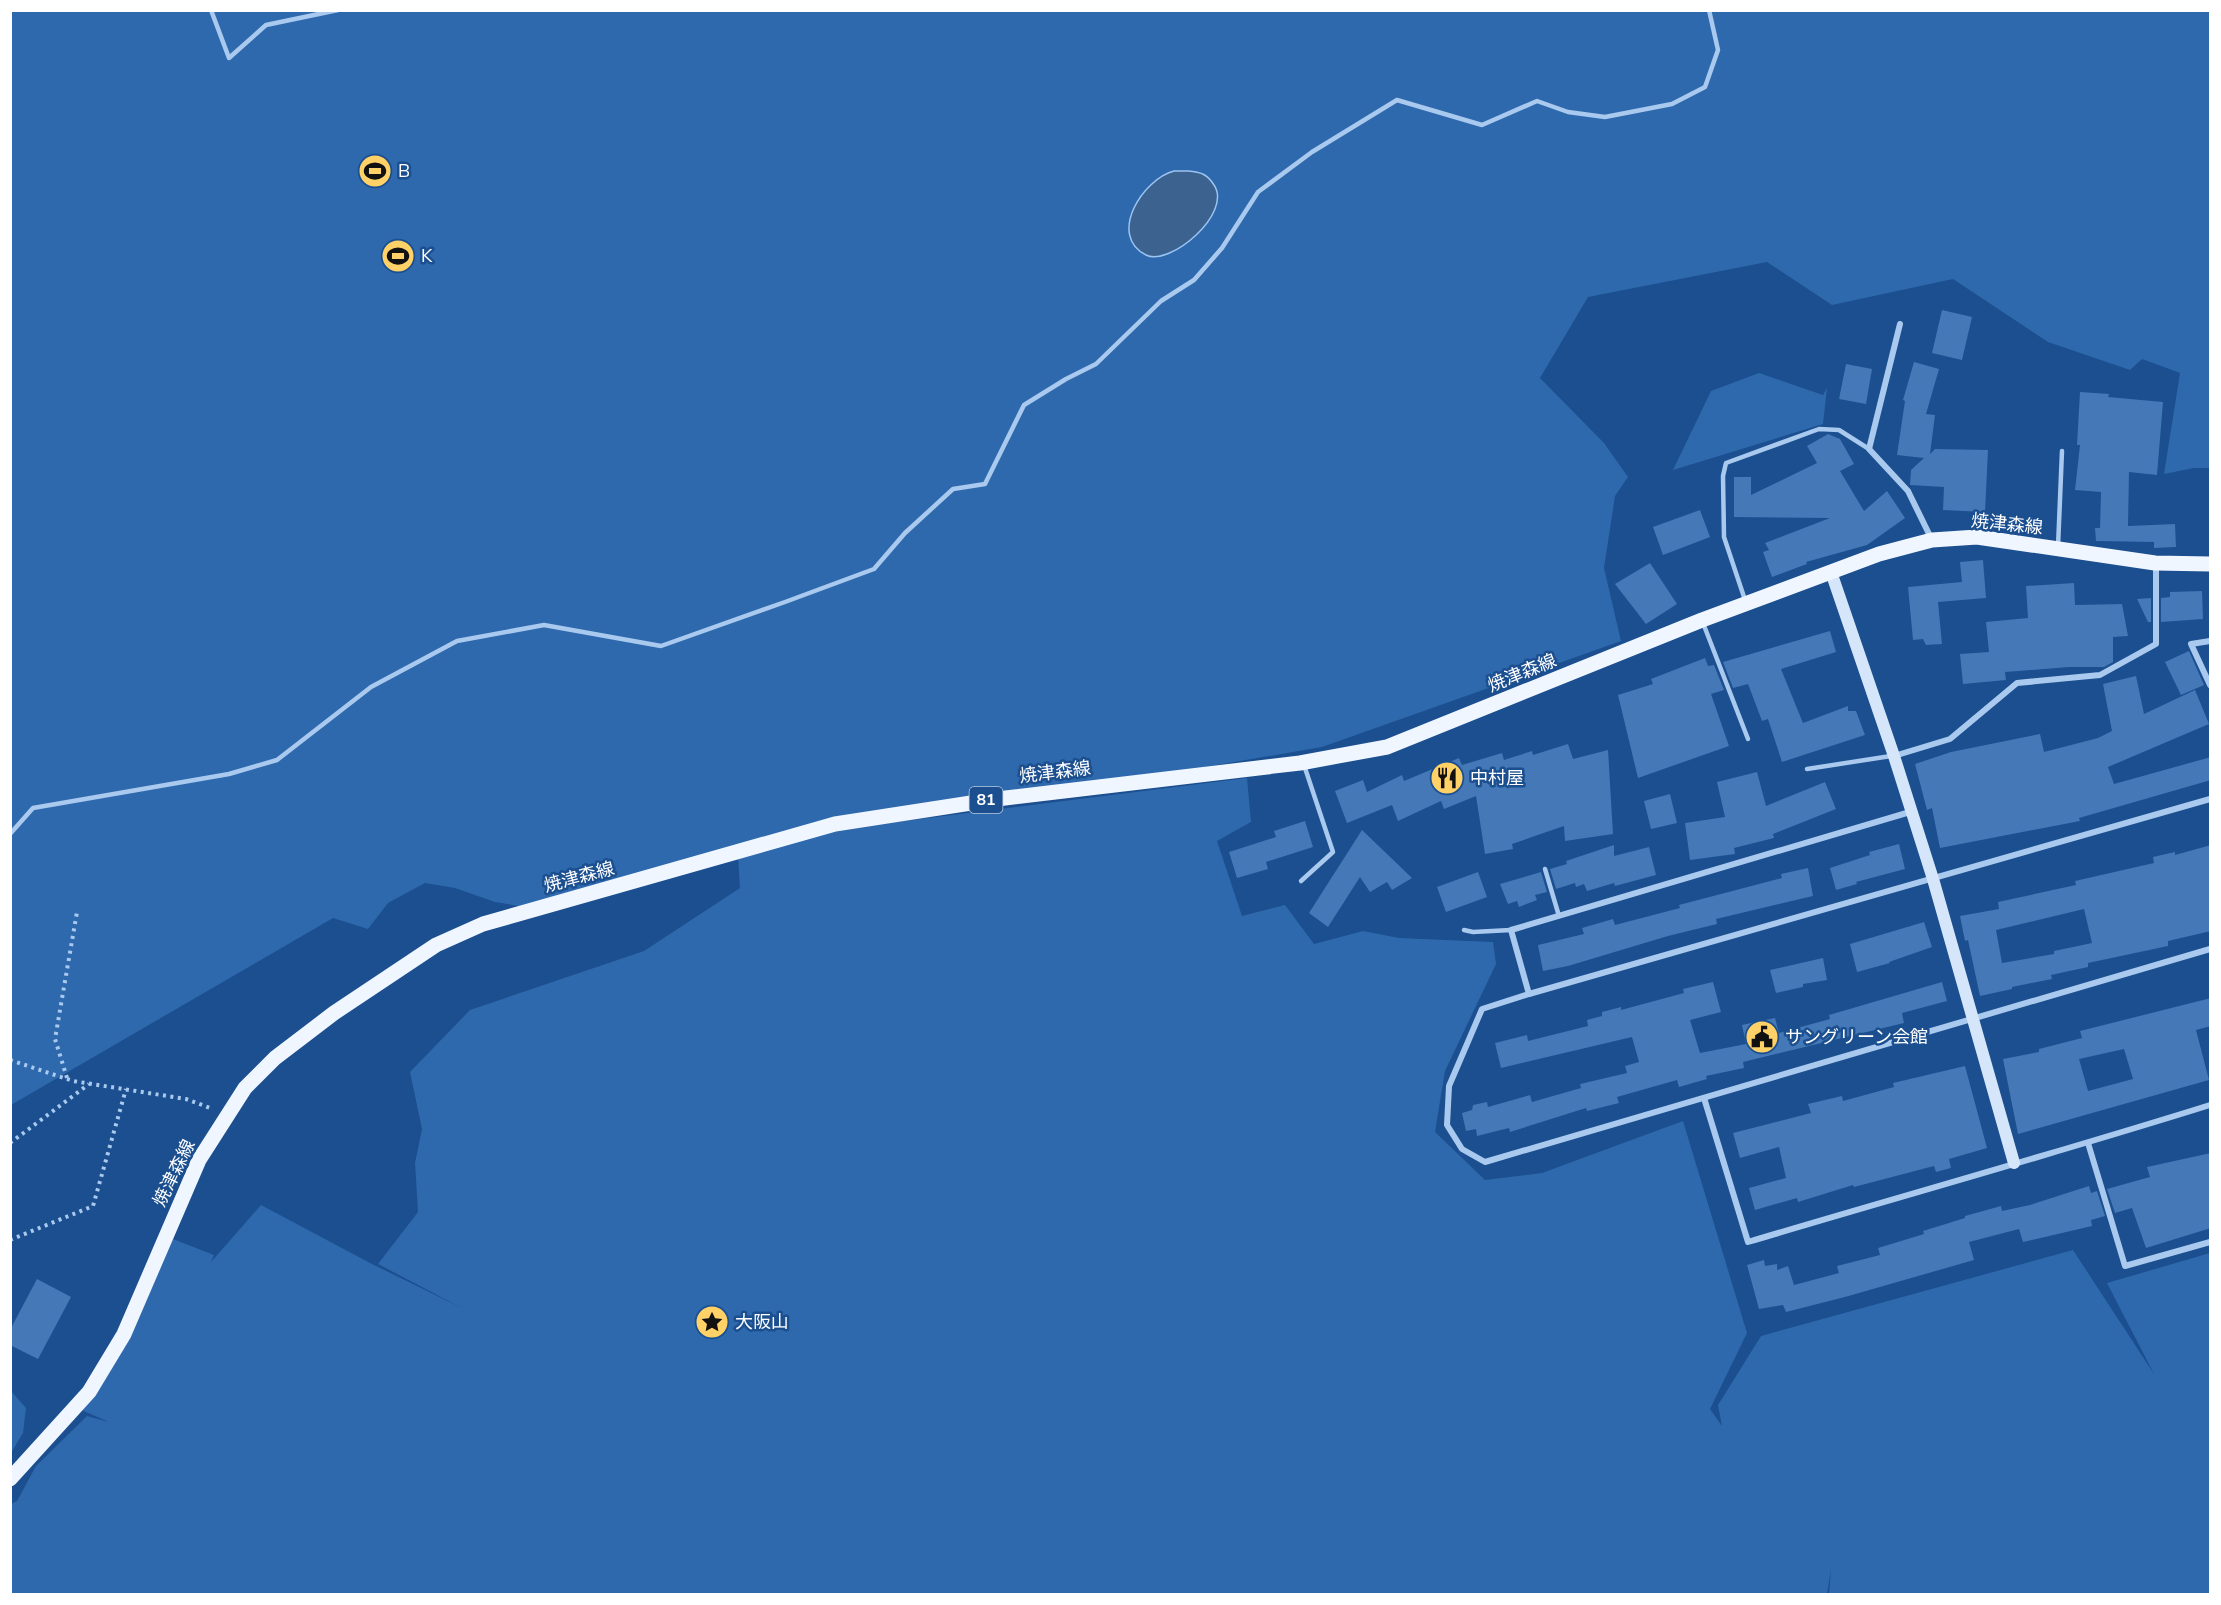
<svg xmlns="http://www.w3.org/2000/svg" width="2221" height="1605" font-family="'Nunito Sans','Noto Sans JP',sans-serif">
  <rect width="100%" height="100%" fill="#1b4f8f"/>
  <!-- green -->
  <g fill="#2e69ad">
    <polygon points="11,11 2210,11 2210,468 2194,468 2164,474 2180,373 2142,359 2130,370 2048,342 1953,279 1832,305 1767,262 1588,297 1540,378 1604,443 1628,477 1615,496 1604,568 1621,641 1322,747 848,828 1247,778 1251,822 1217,841 1242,916 1285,905 1314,944 1363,931 1399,938 1493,942 1496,964 1445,1071 1435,1132 1485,1180 1542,1173 1683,1121 1747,1333 1710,1409 1722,1426 1718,1405 1761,1336 2073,1250 2154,1374 2107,1283 2210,1253 2210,1594 1829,1594 1831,1570 1827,1594 11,1594 11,1504 17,1501 36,1466 87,1416 109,1422 79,1409 173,1239 214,1255 211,1262 261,1205 370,1263 462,1308 378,1264 418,1212 415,1163 422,1129 410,1072 470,1010 644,951 740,888 738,856 537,909 495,902 455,888 425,883 388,903 368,929 333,918 11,1105"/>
    <polygon points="1759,373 1823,395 1827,388 1823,424 1673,470 1711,391"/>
    <polygon points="11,1391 26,1408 23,1433 11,1453"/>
  </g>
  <!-- water -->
  <path fill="#3c6290" stroke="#9cc4f0" stroke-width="1.5" d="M1188 171C1201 172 1207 174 1214 185 1233 213 1170 267 1146 255 1107 235 1143 179 1174 171 1178 171 1184 171 1188 171Z"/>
  <!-- building -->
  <g fill="#4478b7" fill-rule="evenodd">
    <polygon points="1942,310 1972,317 1962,360 1932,353"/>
    <polygon points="1914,362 1939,369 1926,414 1935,415 1930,454 1935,449 1988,450 1985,512 1943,510 1944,487 1910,485 1911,470 1924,458 1897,455 1905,401 1903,400"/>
    <polygon points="1846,364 1872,369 1866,404 1839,399"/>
    <polygon points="2080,392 2109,394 2108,397 2163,402 2157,475 2129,472 2128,526 2175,524 2176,547 2154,548 2154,542 2096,541 2095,528 2100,528 2101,492 2075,490 2080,445 2077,445"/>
    <polygon points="1828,434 1840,439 1854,464 1840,471 1864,511 1887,491 1905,518 1867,545 1806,562 1807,564 1772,577 1763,552 1769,550 1765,543 1830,518 1734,517 1734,477 1751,477 1751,495 1817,463 1807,446"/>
    <polygon points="1700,510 1710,537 1663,555 1653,527"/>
    <polygon points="1983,560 1986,598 1938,602 1942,644 1926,645 1923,639 1913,640 1908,587 1962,582 1960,562"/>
    <polygon points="1650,563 1677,604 1646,624 1615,584"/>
    <polygon points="2074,583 2075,605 2122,604 2128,636 2113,637 2113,662 2104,667 2069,667 2005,672 2006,680 1963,684 1960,654 1989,652 1986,622 2028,618 2026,586"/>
    <polygon points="2202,591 2203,619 2161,622 2161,598 2170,597 2170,592"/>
    <polygon points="2151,598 2151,622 2148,622 2137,599"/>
    <polygon points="1830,631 1836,652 1781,669 1803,723 1848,706 1848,711 1856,711 1865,735 1782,762 1768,719 1762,721 1748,684 1733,688 1723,662"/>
    <polygon points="2189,651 2204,685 2181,695 2165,662"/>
    <polygon points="1705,658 1708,666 1714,665 1724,690 1711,694 1729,746 1638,778 1618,695 1653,684 1651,679"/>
    <polygon points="2136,676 2144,714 2195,690 2209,724 2108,767 2114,784 2211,757 2211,780 2079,818 2080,821 1940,848 1932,808 1927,810 1915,764 1951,752 2040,734 2044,752 2098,738 2112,731 2103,684"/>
    <polygon points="1568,744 1573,759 1608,750 1613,834 1565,841 1564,826 1512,844 1513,849 1485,854 1476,796 1444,809 1441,801 1398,821 1392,805 1347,823 1335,791 1363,780 1367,792 1402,775 1404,781 1459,758 1462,765 1502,753 1504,760 1532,751 1533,755"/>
    <polygon points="1757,772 1766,806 1825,782 1836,809 1773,834 1774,838 1734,848 1735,854 1690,860 1685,823 1725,817 1717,782"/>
    <polygon points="1670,794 1677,823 1651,829 1644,801"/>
    <polygon points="1305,821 1313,847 1266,862 1268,869 1237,878 1229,852 1276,837 1274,831"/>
    <polygon points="1362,830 1412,878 1392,890 1387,882 1370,892 1360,877 1328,927 1309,913"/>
    <polygon points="1899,844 1905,869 1856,882 1857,884 1836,890 1830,868 1870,855 1869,852"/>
    <polygon points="1614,845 1614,856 1649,847 1656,875 1615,886 1614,883 1587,891 1584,884 1576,887 1575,883 1556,889 1550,869 1567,864 1566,861"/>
    <path d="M2211 845V931L2168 941V946L2088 963V967L2051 975 2052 979 2012 987V989L1980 996 1968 940 1965 941 1960 916 1999 909 1998 902 2076 885 2075 881 2154 863 2153 857 2175 852V855ZM2084 909 2092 943 2054 951V954L2002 963 1996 930Z"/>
    <polygon points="1808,868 1813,896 1716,919 1717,924 1668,936 1568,966 1543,971 1538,945 1584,934 1582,928 1613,919 1615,925 1680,908 1679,905 1782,878 1781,874"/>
    <polygon points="1478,872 1487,897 1446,912 1437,887"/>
    <polygon points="1541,872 1547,892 1535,895 1537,900 1519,907 1517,901 1508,904 1500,884"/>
    <polygon points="1924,922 1932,947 1889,962 1890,963 1857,972 1850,944"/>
    <polygon points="1823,958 1827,980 1803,984 1803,987 1776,993 1770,970"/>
    <polygon points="1713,982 1721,1012 1690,1020 1700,1053 1746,1044 1742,1025 1775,1018 1779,1033 1830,1019 1829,1015 1942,982 1947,1001 1902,1013 1904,1023 1743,1062 1744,1068 1706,1076 1707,1079 1679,1087 1677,1080 1617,1097 1619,1103 1587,1111 1586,1108 1510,1132 1509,1128 1477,1136 1476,1129 1466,1131 1462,1113 1472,1110 1473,1105 1487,1102 1488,1107 1530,1095 1532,1102 1581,1088 1580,1084 1627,1073 1625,1066 1639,1062 1632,1037 1501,1068 1495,1043 1527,1035 1528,1041 1588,1026 1587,1020 1602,1016 1602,1012 1621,1007 1621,1010 1684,993 1683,989"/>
    <path d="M2211 998V1026L2196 1030 2209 1080 2018 1134 2003 1059 2039 1052V1049L2082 1038 2080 1031ZM2124 1049 2133 1079 2088 1091 2079 1059Z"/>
    <polygon points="1965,1066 1987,1148 1949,1159 1951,1168 1936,1172 1934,1166 1854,1187 1853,1185 1798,1202 1797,1198 1755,1210 1749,1188 1786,1178 1779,1147 1740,1158 1733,1133 1811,1113 1808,1104 1842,1096 1843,1101 1894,1087 1893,1083"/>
    <polygon points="2211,1153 2211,1228 2146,1248 2132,1208 2115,1213 2107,1189 2150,1177 2147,1167"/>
    <polygon points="2089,1186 2091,1193 2097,1191 2105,1216 2091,1220 2092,1226 2023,1242 2019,1229 1969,1242 1974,1260 1845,1297 1786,1312 1783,1305 1759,1309 1747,1265 1764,1260 1765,1266 1777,1264 1777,1270 1788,1266 1794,1285 1839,1273 1837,1266 1880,1255 1878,1248 1924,1234 1923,1231 1965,1218 1965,1216 2001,1206 2002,1211 2030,1205"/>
    <polygon points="37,1279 71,1297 38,1359 10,1345 10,1330"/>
  </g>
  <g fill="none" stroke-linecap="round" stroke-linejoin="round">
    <!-- path -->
    <g stroke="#a9c9ee" stroke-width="4" stroke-dasharray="3 4.5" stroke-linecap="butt">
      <polyline points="10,1060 73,1081 186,1099 213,1109"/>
      <polyline points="67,1078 55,1039 77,912"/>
      <polyline points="10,1143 89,1084"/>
      <polyline points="10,1240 93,1206 126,1089"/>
    </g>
    <!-- lane -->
    <g stroke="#a9c9ee" stroke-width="4.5">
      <polyline points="211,10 229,58 266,25 338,10"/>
      <polyline points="2058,547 2062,451"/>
      <polyline points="1745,600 1724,537 1723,476 1726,463 1819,429 1839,430 1869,449"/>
      <polyline points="1703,623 1748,739"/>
      <polyline points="1807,769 1891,756"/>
      <polyline points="10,834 33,808 229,774 277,760 371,687 457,641 544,625 661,646 785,602 874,569 905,533 953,489 985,484 1024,405 1066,379 1096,364 1161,301 1194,280 1222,248 1258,192 1312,152 1397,100 1482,125 1537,101 1568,112 1605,117 1672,104 1705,87 1718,50 1709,10"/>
      <polyline points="1545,869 1559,916"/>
      <polyline points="1301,881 1333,852 1304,765"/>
      <polyline points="1464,930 1473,932 1511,930"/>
    </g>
    <!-- street -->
    <g stroke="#a9c9ee" stroke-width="6">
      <polyline points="1900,324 1869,449 1908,491 1931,538"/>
      <polyline points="2210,641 2191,644 2210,685"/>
      <polyline points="1894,756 1950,739 2017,683 2100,675 2156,644 2156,564"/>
      <polyline points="2210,799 1529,994 1482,1009 1449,1086 1447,1125 1462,1149 1485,1162 2210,949"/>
      <polyline points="1529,994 1511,930 1910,812"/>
      <path d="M1704 1098 1748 1242C1902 1196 2057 1153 2210 1105"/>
      <polyline points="2088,1143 2125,1266 2210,1242"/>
    </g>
    <!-- secondary -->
    <polyline stroke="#d6e6fa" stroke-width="12" points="1831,572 1894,756 1933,879 2014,1163"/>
    <!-- primary -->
    <polyline stroke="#f0f6ff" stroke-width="15" points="10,1479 89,1392 124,1334 199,1160 245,1088 275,1058 334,1013 436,945 483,924 835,824 997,799 1300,763 1387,747 1702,620 1879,554 1932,540 1977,537 2155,563 2210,564"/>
  </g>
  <!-- icons -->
  <defs>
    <g id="stadium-disc" transform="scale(1.725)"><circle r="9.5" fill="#ffd166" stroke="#1b4f8f"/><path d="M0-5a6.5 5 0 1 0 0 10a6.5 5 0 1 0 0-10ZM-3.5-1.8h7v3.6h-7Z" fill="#111"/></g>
    <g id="restaurant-disc" transform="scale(1.725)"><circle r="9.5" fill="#ffd166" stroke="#1b4f8f"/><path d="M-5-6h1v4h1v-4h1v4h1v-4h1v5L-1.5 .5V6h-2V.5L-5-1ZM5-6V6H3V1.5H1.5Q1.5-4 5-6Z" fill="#111"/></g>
    <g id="civic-disc" transform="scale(1.725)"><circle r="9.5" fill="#ffd166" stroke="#1b4f8f"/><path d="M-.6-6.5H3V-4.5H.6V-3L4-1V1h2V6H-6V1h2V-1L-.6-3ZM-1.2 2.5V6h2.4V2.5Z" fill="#111"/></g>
    <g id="sight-disc" transform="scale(1.725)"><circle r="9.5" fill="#ffd166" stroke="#1b4f8f"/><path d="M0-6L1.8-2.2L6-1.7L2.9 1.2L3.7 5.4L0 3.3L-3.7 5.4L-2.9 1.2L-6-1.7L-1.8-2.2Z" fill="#111"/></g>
  </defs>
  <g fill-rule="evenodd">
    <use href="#stadium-disc" x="375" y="171"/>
    <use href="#stadium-disc" x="398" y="256"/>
    <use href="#restaurant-disc" x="1447" y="778"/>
    <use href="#civic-disc" x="1762" y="1037"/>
    <use href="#sight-disc" x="712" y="1322"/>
  </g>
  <g text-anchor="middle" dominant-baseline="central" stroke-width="5" stroke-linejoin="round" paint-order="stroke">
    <!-- shield labels -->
    <rect fill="#1b4f8f" stroke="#bbcadd" stroke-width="1.5" x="969.5" y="787" width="33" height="26" rx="4.5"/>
    <g font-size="16" font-weight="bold" fill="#fff">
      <text x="986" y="800">81</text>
    </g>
    <!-- poi labels -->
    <g font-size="18" fill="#fff" stroke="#1b4f8f" text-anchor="start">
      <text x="398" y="171">B</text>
      <text x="421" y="256">K</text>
      <text x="1470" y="778">中村屋</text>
      <text x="1785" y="1037">サングリーン会館</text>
      <text x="735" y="1322">大阪山</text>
    </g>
    <!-- street labels -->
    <g font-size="18" fill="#fff" stroke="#1b4f8f">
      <text transform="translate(2007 524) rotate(6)">焼津森線</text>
      <text transform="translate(1522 673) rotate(-22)">焼津森線</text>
      <text transform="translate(1055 772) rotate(-7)">焼津森線</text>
      <text transform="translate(579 877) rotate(-15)">焼津森線</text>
      <text transform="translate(174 1173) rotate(-64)">焼津森線</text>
    </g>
  </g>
  <!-- border -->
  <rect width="2221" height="1605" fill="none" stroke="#ffffff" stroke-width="24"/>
</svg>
